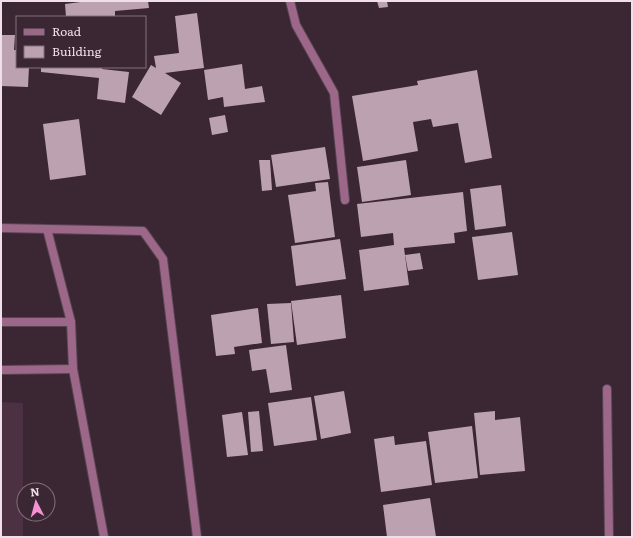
<svg xmlns="http://www.w3.org/2000/svg" width="633" height="538" font-family="Literata,serif">
  <rect width="100%" height="100%" fill="#3b2634"/>
  <!-- built -->
  <polygon fill="#4c3142" points="1,402 23,403 23,537 1,537"/>
  <!-- building -->
  <g fill="#bca1b1">
    <polygon points="88,1 148,1 149,8 115,11 115,17 66,17 65,4"/>
    <polygon points="377,1 387,1 388,7 379,8"/>
    <polygon points="197,13 204,68 165,73 181,83 161,115 132,97 151,65 156,68 154,56 179,53 175,16"/>
    <polygon points="1,35 15,35 14,50 17,50 17,67 29,67 28,87 1,86"/>
    <polygon points="242,64 245,89 262,86 265,102 224,107 223,97 208,100 204,70"/>
    <polygon points="41,67 102,67 102,69 129,72 125,103 97,99 99,78 41,72"/>
    <polygon points="477,70 492,158 465,163 458,123 433,127 431,119 413,122 418,151 363,161 352,96 418,85 417,81"/>
    <polygon points="225,115 228,132 212,135 209,118"/>
    <polygon points="79,119 86,175 50,180 43,124"/>
    <polygon points="325,147 330,179 276,187 271,155"/>
    <polygon points="259,160 270,160 272,190 262,191"/>
    <polygon points="406,160 411,195 362,202 357,167"/>
    <polygon points="328,182 335,237 295,243 288,195 316,191 315,183"/>
    <polygon points="501,185 506,226 475,230 470,189"/>
    <polygon points="463,192 467,231 454,233 455,243 404,248 409,285 364,291 359,250 394,245 393,233 361,237 357,204"/>
    <polygon points="512,232 518,275 478,280 472,237"/>
    <polygon points="340,239 346,279 296,286 291,246"/>
    <polygon points="420,253 423,269 408,271 405,255"/>
    <polygon points="341,295 346,338 297,345 291,301"/>
    <polygon points="291,303 294,342 271,344 267,304"/>
    <polygon points="258,308 262,343 234,347 235,354 216,356 211,315"/>
    <polygon points="286,345 292,390 270,393 266,369 252,371 249,350"/>
    <polygon points="344,391 351,433 321,439 314,396"/>
    <polygon points="311,397 317,440 274,446 268,403"/>
    <polygon points="259,411 263,451 251,452 248,412"/>
    <polygon points="495,411 495,420 520,417 525,471 480,475 474,413"/>
    <polygon points="242,412 248,455 227,457 222,415"/>
    <polygon points="472,426 478,478 435,483 428,432"/>
    <polygon points="394,436 395,445 426,441 432,485 381,492 374,439"/>
    <polygon points="430,498 436,537 387,537 383,505"/>
  </g>
  <g fill="none" stroke-linecap="round" stroke-linejoin="round">
    <!-- minor casing -->
    <g stroke="#584451" stroke-width="10">
      <g id="minor">
        <polyline points="290,1 296,25 334,93 345,200"/>
        <polyline points="1,228 143,231 163,259 197,537"/>
        <polyline points="47,229 71,322 73,369 104,537"/>
        <polyline points="1,322 71,322"/>
        <polyline points="1,370 73,369"/>
        <polyline points="607,389 609,537"/>
      </g>
    </g>
    <!-- minor -->
    <use href="#minor" stroke="#9d6789" stroke-width="8"/>
  </g>
  <!-- border -->
  <rect width="633" height="538" fill="none" stroke="#eedfe8" stroke-width="4"/>
  <!-- legend -->
  <rect x="16" y="16" width="130" height="52" fill="#3b2634" stroke="#83707c"/>
  <rect x="24" y="29" width="20" height="6" fill="#9d6789" stroke="#83707c"/>
  <text x="52" y="36" font-size="12" fill="#eedfe8">Road</text>
  <rect x="24" y="46" width="20" height="12" fill="#bca1b1" stroke="#83707c"/>
  <text x="52" y="56" font-size="12" fill="#eedfe8">Building</text>
  <!-- north arrow -->
  <g transform="translate(36 502) rotate(354)"><circle r="19" fill="#3b2634" stroke="#83707c"/>
  <path d="M0-3L7 15L0 10L-7 15Z" fill="#f591d2"/>
  <text y="-6" font-size="11" font-weight="bold" text-anchor="middle" fill="#eedfe8">N</text>
  </g>
</svg>
